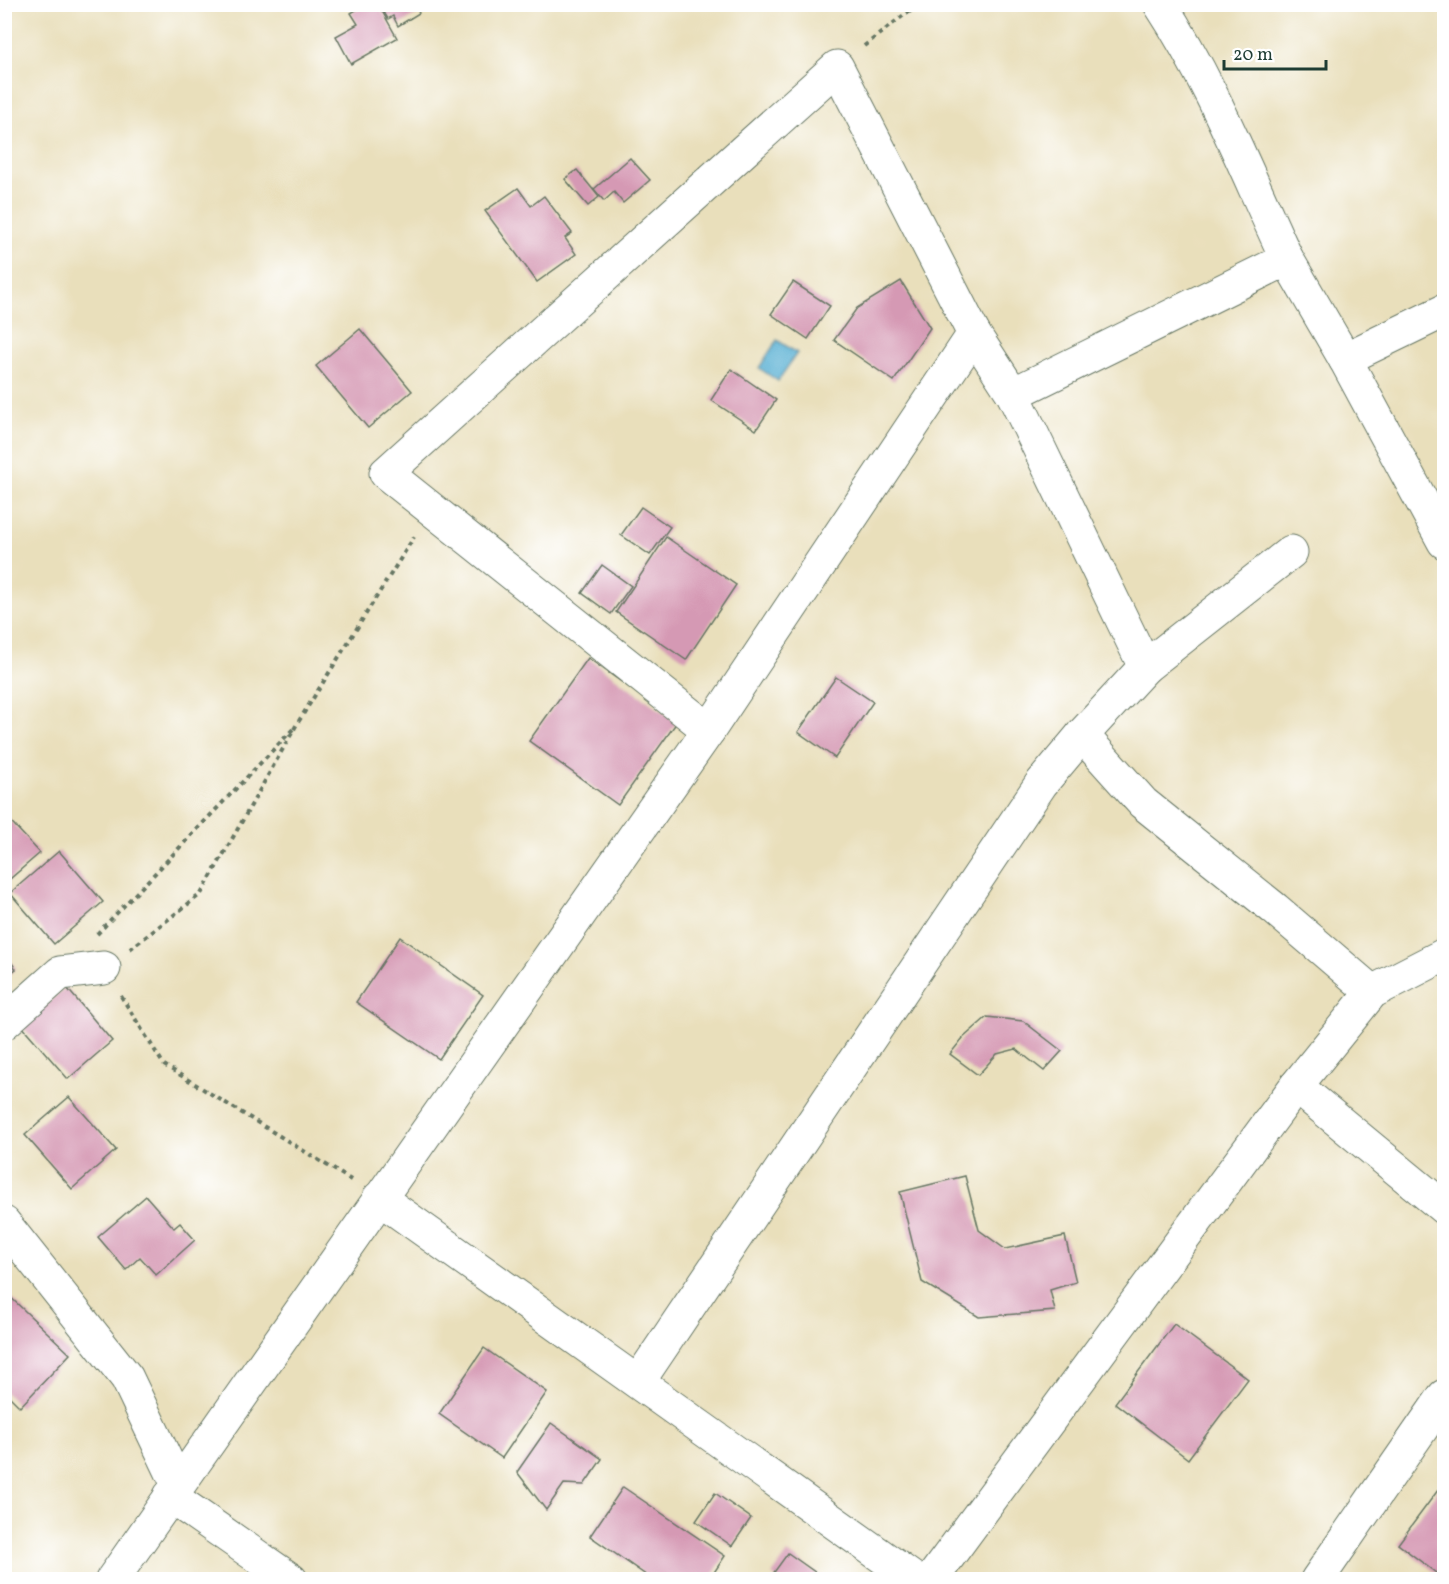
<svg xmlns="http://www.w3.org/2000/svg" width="1449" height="1584" font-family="Vollkorn,serif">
  <rect width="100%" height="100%" fill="#fff"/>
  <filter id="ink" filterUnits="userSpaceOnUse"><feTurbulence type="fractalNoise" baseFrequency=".0167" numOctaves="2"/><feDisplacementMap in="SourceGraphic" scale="12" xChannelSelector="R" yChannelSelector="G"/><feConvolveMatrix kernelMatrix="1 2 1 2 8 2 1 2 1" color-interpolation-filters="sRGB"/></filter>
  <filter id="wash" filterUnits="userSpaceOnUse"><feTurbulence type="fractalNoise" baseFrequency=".008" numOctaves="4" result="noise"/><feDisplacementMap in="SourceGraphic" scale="24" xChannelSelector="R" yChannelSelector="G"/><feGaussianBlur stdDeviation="1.35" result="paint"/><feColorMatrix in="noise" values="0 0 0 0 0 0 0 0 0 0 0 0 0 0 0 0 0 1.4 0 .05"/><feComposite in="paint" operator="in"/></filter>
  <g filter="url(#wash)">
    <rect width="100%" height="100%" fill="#e9dfbb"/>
    <!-- water -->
    <polygon fill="#55aed2" stroke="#3a7683" stroke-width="1.5" points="777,340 797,353 778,381 759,368"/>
    <g id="blocks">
      <!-- building -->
      <g fill="#d599b4">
        <polygon points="366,4 378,4 397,38 351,64 336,36 358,24 351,13"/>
        <polygon points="379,4 414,4 419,13 398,26 393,16 388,19"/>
        <polygon points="630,158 650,180 623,203 614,192 604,201 594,189"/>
        <polygon points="577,170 599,197 588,206 565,179"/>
        <polygon points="518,188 531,206 544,196 572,233 565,238 576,254 537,282 485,211"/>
        <polygon points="901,281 930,328 894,381 834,340 857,308"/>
        <polygon points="793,282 830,306 808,339 771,314"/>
        <polygon points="360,329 412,391 368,428 316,366"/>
        <polygon points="731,369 776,400 756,430 711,400"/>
        <polygon points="641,507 670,527 650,555 621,535"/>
        <polygon points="666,537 736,585 686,660 616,612"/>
        <polygon points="602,565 631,586 611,614 582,593"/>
        <polygon points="588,658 677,722 618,805 529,741"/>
        <polygon points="836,677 873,702 835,758 798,732"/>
        <polygon points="4,814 40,853 4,884"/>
        <polygon points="59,851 103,902 54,944 10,893"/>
        <polygon points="400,937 483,995 439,1059 356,1002"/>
        <polygon points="5,953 16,969 5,977"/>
        <polygon points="66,987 112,1041 68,1079 21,1025"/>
        <polygon points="987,1017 1023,1021 1062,1051 1044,1071 1016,1049 997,1054 978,1075 950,1054 963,1038"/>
        <polygon points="69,1097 116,1150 72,1189 25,1135"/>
        <polygon points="965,1176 979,1230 1005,1249 1065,1236 1076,1282 1050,1290 1055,1311 979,1317 922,1282 900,1192"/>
        <polygon points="146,1196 174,1228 180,1223 195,1240 156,1275 140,1257 126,1270 98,1237"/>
        <polygon points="4,1291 70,1354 20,1407 4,1391"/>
        <polygon points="1174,1324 1248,1379 1188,1459 1115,1403"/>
        <polygon points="484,1348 547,1392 502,1458 439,1414"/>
        <polygon points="551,1423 602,1459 584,1485 564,1484 546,1510 517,1472"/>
        <polygon points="1444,1482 1444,1579 1398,1544"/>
        <polygon points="623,1487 725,1556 709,1580 653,1580 590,1536"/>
        <polygon points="715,1493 751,1518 732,1546 696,1521"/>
        <polygon points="788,1553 826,1580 779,1580 772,1575"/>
      </g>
    </g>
  </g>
  <g filter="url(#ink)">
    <use href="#blocks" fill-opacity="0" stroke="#667663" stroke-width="1.5"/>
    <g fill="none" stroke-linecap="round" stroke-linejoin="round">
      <!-- minor casing -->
      <g stroke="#667663" stroke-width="35">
        <g id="minor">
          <path d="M1160 4C1212 83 1247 174 1287 259"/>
          <polyline points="1345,359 1444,311"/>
          <polyline points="1013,394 1287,259 1345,359 1444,542"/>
          <polyline points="709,730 386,473 837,67 974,334 1013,394 1145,667"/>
          <polyline points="1082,735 1143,803 1275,909 1372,992"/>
          <polyline points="4,1023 60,973 104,968"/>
          <polyline points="1296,1086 1444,1208"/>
          <polyline points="379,1198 915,1580"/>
          <polyline points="4,1223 127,1378 178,1485"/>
          <polyline points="638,1382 1041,784 1082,735 1145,667 1291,552"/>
          <polyline points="170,1496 291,1580"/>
          <polyline points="112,1580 709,730 974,334"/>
          <polyline points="931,1580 1296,1086 1372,992 1444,955"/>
          <polyline points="1317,1580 1444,1396"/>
        </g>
      </g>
      <!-- path -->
      <g stroke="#667663" stroke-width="4" stroke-dasharray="4.5 4.5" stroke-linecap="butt">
        <polyline points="864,46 904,15 923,4"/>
        <polyline points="97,934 293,729"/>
        <polyline points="130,949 201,894 297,724 414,537"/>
        <polyline points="121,996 164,1065 351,1180"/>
      </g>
      <!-- minor -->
      <use href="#minor" stroke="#fff" stroke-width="33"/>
    </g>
  </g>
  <!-- margin -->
  <rect width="1449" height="1584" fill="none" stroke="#fff" stroke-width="24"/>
  <!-- scale -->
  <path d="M1224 60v9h102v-9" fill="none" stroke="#1f3d34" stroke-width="3"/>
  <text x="1233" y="60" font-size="18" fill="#1f3d34" stroke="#ffffff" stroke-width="4.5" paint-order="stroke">20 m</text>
</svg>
